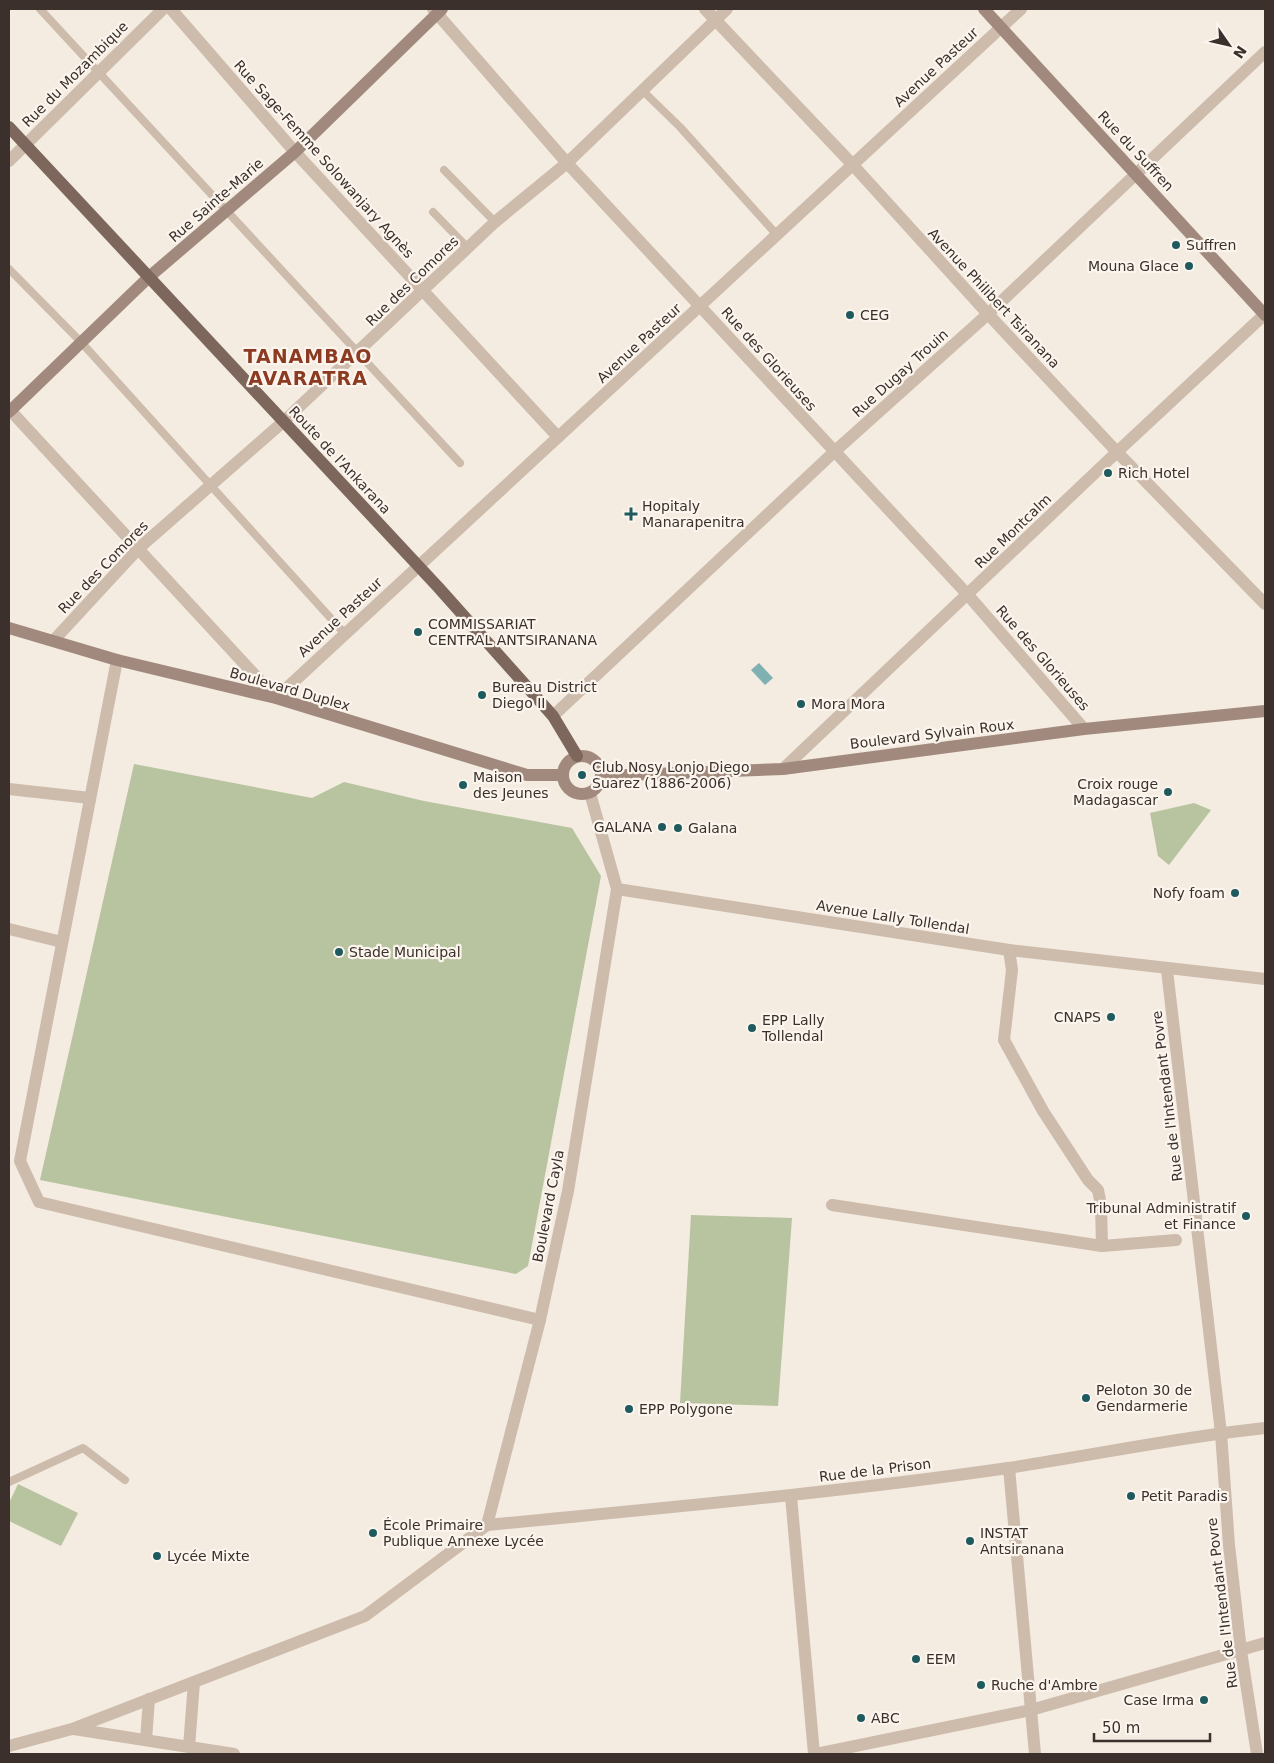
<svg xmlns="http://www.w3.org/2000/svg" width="1274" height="1763" font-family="'DejaVu Sans',sans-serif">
  <rect width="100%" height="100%" fill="#f4ebe1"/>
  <!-- green -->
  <g fill="#b8c4a0">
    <polygon points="134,764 312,798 344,782 424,801 572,828 601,876 528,1266 516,1274 40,1180"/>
    <polygon points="1194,803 1211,810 1169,865 1158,856 1150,813"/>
    <polygon points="691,1215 792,1218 778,1406 680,1403"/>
    <polygon points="18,1484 78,1513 61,1546 9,1521 9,1503"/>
  </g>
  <!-- water -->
  <polygon fill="#7fb0b2" points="759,663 773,678 765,685 751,670"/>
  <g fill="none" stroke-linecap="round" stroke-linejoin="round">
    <!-- lane -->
    <g stroke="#cdbbac" stroke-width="8">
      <polyline points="40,9 460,463"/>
      <polyline points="643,91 680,127 777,235"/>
      <polyline points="444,170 495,222"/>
      <polyline points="433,212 468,248"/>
      <polyline points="9,269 81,342 345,634"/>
      <polyline points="9,1482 83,1448 125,1480"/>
    </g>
    <!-- street -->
    <g stroke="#cdbbac" stroke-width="12">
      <polyline points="171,9 295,152 558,437"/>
      <polyline points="433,9 567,163 968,595 1084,729"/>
      <polyline points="705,9 852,164 988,314 1117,452 1265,604"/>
      <polyline points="9,161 163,9"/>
      <polyline points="9,409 276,698 1021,9"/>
      <polyline points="54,640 139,548 283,422 495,222 567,163 727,9"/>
      <polyline points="117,660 20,1161 39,1202 540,1320"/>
      <polyline points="553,716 834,452 988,314 1265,52"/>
      <polyline points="783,769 1117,452 1265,314"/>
      <polyline points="9,789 90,798"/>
      <polyline points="617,889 1009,950 1265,979"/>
      <polyline points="9,929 62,942"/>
      <polyline points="1009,950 1012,970 1004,1040 1043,1111 1088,1180 1098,1190 1101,1205 1102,1246"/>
      <polyline points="1167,970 1221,1433 1229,1545 1241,1651 1257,1754"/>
      <polyline points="832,1205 1102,1246 1176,1240"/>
      <polyline points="1009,1468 1035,1754"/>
      <polyline points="791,1496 814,1754"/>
      <path d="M487 1525C661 1508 835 1493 1008 1468 1094 1455 1179 1437 1265 1428"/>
      <polyline points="487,1525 540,1320 568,1191 617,889 590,793"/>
      <polyline points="74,1729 234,1754"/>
      <polyline points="146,1740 149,1699"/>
      <polyline points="9,1746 72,1729 365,1616 487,1525"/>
      <polyline points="189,1747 194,1682"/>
      <polyline points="816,1754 1031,1710 1265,1643"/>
    </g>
    <!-- secondary -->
    <g stroke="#a18a7d" stroke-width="12">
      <polyline points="984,9 1265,315"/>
      <polyline points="9,412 149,277 295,152 442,9"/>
      <polyline points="9,628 117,660 276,698 527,775 563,775"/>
      <circle cx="582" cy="775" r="19"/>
      <polyline points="601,776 783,769 1084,729 1265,711"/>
    </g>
    <!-- primary -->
    <polyline stroke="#7d675c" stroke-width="12" points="9,127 438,587 553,716 577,756"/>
  </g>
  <!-- markers -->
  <g fill="#1f5a5e" stroke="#fbf5ee" stroke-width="2">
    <circle cx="1176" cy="245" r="5"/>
    <circle cx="1189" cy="266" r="5"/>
    <circle cx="850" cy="315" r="5"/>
    <circle cx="1108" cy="473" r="5"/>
    <path d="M628.5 506.5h5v5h5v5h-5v5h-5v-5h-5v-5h5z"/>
    <circle cx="418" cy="632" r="5"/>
    <circle cx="482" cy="695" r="5"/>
    <circle cx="801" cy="704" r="5"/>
    <circle cx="582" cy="775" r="5"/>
    <circle cx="463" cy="785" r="5"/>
    <circle cx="1168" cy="792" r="5"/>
    <circle cx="662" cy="827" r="5"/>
    <circle cx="678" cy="828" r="5"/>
    <circle cx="1235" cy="893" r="5"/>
    <circle cx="339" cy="952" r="5"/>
    <circle cx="1111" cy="1017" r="5"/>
    <circle cx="752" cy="1028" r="5"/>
    <circle cx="1246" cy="1216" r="5"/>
    <circle cx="1086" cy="1398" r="5"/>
    <circle cx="629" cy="1409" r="5"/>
    <circle cx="1131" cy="1496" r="5"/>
    <circle cx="373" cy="1533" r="5"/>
    <circle cx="970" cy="1541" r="5"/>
    <circle cx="157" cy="1556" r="5"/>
    <circle cx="916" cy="1659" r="5"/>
    <circle cx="981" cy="1685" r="5"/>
    <circle cx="1204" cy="1700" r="5"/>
    <circle cx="861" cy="1718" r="5"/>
  </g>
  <g text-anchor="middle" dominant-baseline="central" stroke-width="4.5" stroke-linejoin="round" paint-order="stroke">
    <!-- street labels -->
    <g font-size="14" fill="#3b302b" stroke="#fbf5ee">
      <text transform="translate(936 67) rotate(-43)">Avenue Pasteur</text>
      <text transform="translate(75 74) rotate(-45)">Rue du Mozambique</text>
      <text transform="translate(1136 151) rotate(47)">Rue du Suffren</text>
      <text transform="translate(324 159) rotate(48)">Rue Sage-Femme Solowanjary Agnès</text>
      <text transform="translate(216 200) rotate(-41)">Rue Sainte-Marie</text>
      <text transform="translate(412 281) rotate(-44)">Rue des Comores</text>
      <text transform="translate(994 298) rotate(47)">Avenue Philibert Tsiranana</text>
      <text transform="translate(639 343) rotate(-43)">Avenue Pasteur</text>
      <text transform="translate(769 359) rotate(48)">Rue des Glorieuses</text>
      <text transform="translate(900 373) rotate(-42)">Rue Dugay Trouin</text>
      <text transform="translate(340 460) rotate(47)">Route de l'Ankarana</text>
      <text transform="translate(1013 531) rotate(-44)">Rue Montcalm</text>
      <text transform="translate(103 567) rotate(-46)">Rue des Comores</text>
      <text transform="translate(340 617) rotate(-43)">Avenue Pasteur</text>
      <text transform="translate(1043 658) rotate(49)">Rue des Glorieuses</text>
      <text transform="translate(290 689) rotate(16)">Boulevard Duplex</text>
      <text transform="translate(932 734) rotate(-7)">Boulevard Sylvain Roux</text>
      <text transform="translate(893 917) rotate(9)">Avenue Lally Tollendal</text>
      <text transform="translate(1167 1096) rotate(-97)">Rue de l'Intendant Povre</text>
      <text transform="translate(548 1206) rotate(-79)">Boulevard Cayla</text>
      <text transform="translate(875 1470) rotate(-7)">Rue de la Prison</text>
      <text transform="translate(1222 1603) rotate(-97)">Rue de l'Intendant Povre</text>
    </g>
    <!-- poi labels -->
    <g font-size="14" fill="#3b302b" stroke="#fbf5ee" text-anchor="start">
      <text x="1186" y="245">Suffren</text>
      <text x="1179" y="266" text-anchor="end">Mouna Glace</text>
      <text x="860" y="315">CEG</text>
      <text x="1118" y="473">Rich Hotel</text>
      <text x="642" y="506">Hopitaly<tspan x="642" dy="16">Manarapenitra</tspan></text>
      <text x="428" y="624">COMMISSARIAT<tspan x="428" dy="16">CENTRAL ANTSIRANANA</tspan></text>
      <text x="492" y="687">Bureau District<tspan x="492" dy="16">Diego II</tspan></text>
      <text x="811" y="704">Mora Mora</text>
      <text x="592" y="767">Club Nosy Lonjo Diego<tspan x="592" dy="16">Suarez (1886-2006)</tspan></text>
      <text x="473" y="777">Maison<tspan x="473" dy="16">des Jeunes</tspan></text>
      <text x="1158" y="784" text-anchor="end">Croix rouge<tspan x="1158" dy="16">Madagascar</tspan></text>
      <text x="652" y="827" text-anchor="end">GALANA</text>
      <text x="688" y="828">Galana</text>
      <text x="1225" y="893" text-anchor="end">Nofy foam</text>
      <text x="349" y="952">Stade Municipal</text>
      <text x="1101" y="1017" text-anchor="end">CNAPS</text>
      <text x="762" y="1020">EPP Lally<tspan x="762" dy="16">Tollendal</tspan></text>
      <text x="1236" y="1208" text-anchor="end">Tribunal Administratif<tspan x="1236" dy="16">et Finance</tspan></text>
      <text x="1096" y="1390">Peloton 30 de<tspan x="1096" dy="16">Gendarmerie</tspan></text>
      <text x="639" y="1409">EPP Polygone</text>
      <text x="1141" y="1496">Petit Paradis</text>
      <text x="383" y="1525">École Primaire<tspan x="383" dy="16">Publique Annexe Lycée</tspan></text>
      <text x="980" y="1533">INSTAT<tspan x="980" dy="16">Antsiranana</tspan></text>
      <text x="167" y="1556">Lycée Mixte</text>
      <text x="926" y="1659">EEM</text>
      <text x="991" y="1685">Ruche d'Ambre</text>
      <text x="1194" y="1700" text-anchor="end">Case Irma</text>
      <text x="871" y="1718">ABC</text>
    </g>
    <!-- district labels -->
    <g font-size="19" font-weight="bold" letter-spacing="1" fill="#8c3b22" stroke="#fbf5ee">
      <text x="308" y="356">TANAMBAO<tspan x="308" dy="22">AVARATRA</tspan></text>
    </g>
  </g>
  <!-- border -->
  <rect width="1274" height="1763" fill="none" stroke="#3b302b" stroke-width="20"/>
  <!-- north arrow -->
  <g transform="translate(1229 45) rotate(124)" stroke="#fbf5ee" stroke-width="4" paint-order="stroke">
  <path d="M0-4L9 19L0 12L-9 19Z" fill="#3b302b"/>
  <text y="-8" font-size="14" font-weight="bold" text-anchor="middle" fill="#3b302b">N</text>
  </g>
  <!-- scale -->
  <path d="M1094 1733v8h116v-8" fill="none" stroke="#3b302b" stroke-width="2.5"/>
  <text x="1102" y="1733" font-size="15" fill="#3b302b" stroke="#fbf5ee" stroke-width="4" paint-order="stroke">50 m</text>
</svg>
